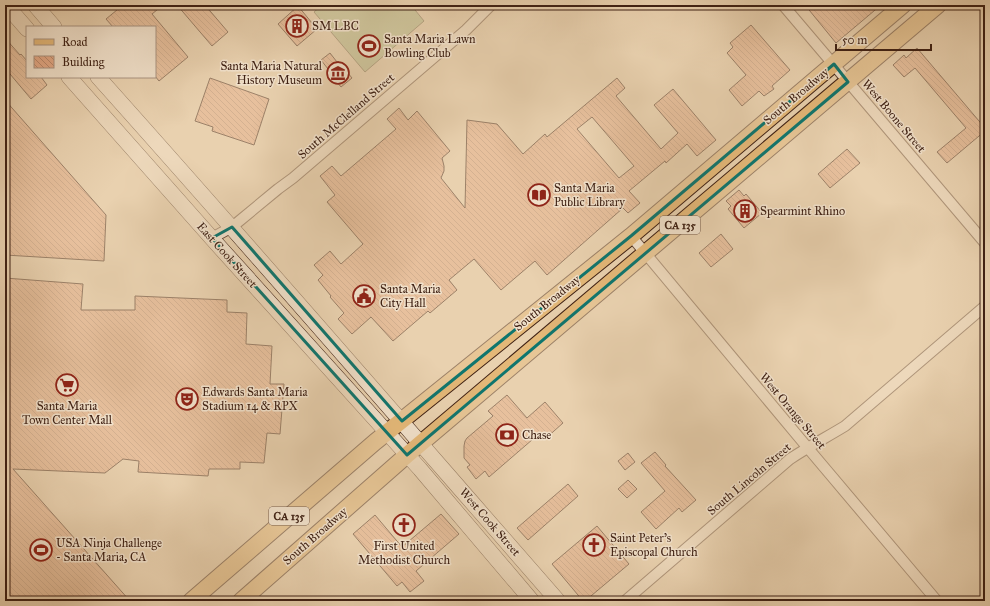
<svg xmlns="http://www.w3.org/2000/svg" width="990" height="606" font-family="'IM FELL Great Primer',serif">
  <defs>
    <pattern id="building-back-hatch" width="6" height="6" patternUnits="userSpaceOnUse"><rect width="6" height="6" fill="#e5aa87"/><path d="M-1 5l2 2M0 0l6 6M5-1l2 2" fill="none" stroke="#bb8a6d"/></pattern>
  </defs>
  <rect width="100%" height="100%" fill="#e9d1af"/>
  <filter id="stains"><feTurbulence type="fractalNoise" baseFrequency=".005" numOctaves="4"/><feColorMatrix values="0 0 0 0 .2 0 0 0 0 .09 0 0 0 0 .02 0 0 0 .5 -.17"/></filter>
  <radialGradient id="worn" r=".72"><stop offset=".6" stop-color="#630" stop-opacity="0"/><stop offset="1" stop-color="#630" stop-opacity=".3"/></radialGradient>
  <!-- garden -->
  <polygon fill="#b4bc8d" stroke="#7a6e50" points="322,5 411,5 424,21 365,72 314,12"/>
  <!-- building -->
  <g fill="url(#building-back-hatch)" stroke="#3f2114" fill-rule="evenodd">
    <polygon points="123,5 163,5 152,14 188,57 159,81 155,76 155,27 113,27 106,19"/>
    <polygon points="177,5 205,5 228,32 212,46"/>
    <polygon points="805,5 881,5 836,43"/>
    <polygon points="298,6 317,29 297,46 278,24"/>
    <polygon points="751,25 790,70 772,86 774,89 764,96 759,91 742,106 729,90 746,75 727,53 733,47 730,43"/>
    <polygon points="5,38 20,55 21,54 27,61 27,77 41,77 47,85 31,99 5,68"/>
    <polygon points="917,48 985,128 985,131 947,163 937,152 966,128 915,68 904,77 893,65 904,55 906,58"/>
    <polygon points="330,53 337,62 338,61 352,78 341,87 327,70 328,69 321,60"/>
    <polygon points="210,78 269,99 254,145 212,131 213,127 195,121"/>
    <path d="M617 78 625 88 616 96 661 149 678 133 654 105 673 89 716 140 697 156 687 144 666 163 665 161 629 191 640 203 628 213 623 208 547 275 535 261 501 290 474 259 449 280 457 290 430 313 428 311 393 341 371 317 352 334 338 319 344 313 330 297 331 296 318 280 323 275 314 265 330 251 341 264 363 244 327 202 335 195 320 176 332 166 341 176 396 129 387 119 399 108 408 120 417 111 450 151 442 158 444 166V171L441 178 465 208 467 120 497 124 523 154 545 134 547 137ZM592 117 634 166 619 178 577 129Z"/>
    <polygon points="5,100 106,215 104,261 5,255"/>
    <polygon points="847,149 860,163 830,188 818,174"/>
    <polygon points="739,190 744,196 746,194 762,213 744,228 728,209 731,206 726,201"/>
    <polygon points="721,234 733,249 711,267 699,253"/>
    <polygon points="5,278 83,284 81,310 135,310 135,296 227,300 227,312 247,313 246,344 272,346 270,384 284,384 280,434 267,433 264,463 240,462 240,469 209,469 208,476 138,472 139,461 123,459 105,473 13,469 130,601 5,601"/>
    <polygon points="507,395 527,418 545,402 563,423 545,439 540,433 489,477 485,471 476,479 467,467 470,465 464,458 464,446 465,441 467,438 493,416 488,411"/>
    <polygon points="655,452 666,465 665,466 696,500 682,512 679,508 656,529 641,512 665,491 641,463"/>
    <polygon points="628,453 635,462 625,470 618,461"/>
    <polygon points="628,480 637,489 627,498 618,489"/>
    <polygon points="568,484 578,496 528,540 517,528"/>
    <polygon points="441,514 459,534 416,571 424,581 410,592 402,582 397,586 353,534 375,515 402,547"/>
    <polygon points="597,526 629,564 585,601 583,601 552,564"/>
  </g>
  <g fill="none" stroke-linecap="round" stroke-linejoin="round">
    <!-- street casing -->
    <g stroke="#6a4d3b" stroke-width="12">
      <g id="street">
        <polyline points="783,5 985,243"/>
        <polyline points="631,236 807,447 937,601"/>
        <polyline points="212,238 232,227 278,189 293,178 466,30 491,5"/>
        <path d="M625 601 790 459C808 447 827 437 845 426L985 306"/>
      </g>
    </g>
    <!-- secondary casing -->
    <g stroke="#3f2114" stroke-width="16">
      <g id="secondary">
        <polyline points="6,5 27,29"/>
        <polyline points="35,5 54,27"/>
        <polyline points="69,77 216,243 420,469 532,601"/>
        <path d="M98 77C253 250 405 426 558 601"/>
      </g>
    </g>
    <!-- primary casing -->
    <g stroke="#3f2114" stroke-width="18">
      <g id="primary">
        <polyline points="191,601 375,442 631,236 903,5"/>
        <polyline points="241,601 407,455 938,5"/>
      </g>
    </g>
    <!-- street -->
    <use href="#street" stroke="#f1e1cb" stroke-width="10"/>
    <!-- secondary -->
    <use href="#secondary" stroke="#f1e1cb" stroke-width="15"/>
    <!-- primary -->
    <use href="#primary" stroke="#e4b878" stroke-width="16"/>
  </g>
  <!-- marked area -->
  <path d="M0 0H990V606H0ZM834 64 848 82 407 455 212 238 232 227 402 421 631 236Z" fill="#e9d1af" fill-opacity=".55" fill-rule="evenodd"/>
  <path fill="none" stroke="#0f766e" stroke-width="3" stroke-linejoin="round" d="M834 64 848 82 407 455 212 238 232 227 402 421 631 236Z"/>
  <!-- icons -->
  <defs>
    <g id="building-ring" transform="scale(1.15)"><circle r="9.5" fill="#f1e1cb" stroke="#8f2418" stroke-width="1.5"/><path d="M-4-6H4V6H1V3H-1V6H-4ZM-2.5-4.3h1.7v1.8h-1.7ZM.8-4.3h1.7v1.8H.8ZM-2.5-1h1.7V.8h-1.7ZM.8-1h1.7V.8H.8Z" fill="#8f2418"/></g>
    <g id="stadium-ring" transform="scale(1.15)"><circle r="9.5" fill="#f1e1cb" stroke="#8f2418" stroke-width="1.5"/><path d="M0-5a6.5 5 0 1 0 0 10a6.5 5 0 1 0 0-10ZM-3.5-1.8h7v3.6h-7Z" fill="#8f2418"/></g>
    <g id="museum-ring" transform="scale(1.15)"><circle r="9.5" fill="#f1e1cb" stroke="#8f2418" stroke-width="1.5"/><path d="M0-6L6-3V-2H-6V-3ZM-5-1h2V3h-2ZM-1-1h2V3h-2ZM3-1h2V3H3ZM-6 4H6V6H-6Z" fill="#8f2418"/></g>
    <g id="library-ring" transform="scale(1.15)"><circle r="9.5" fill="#f1e1cb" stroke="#8f2418" stroke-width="1.5"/><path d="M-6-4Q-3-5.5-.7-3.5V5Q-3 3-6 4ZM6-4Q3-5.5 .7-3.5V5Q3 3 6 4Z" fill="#8f2418"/></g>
    <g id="civic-ring" transform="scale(1.15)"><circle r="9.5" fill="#f1e1cb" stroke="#8f2418" stroke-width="1.5"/><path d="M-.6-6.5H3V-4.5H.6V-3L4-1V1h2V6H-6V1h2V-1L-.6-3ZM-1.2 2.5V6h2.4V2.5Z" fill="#8f2418"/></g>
    <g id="supermarket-ring" transform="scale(1.15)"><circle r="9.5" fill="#f1e1cb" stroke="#8f2418" stroke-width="1.5"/><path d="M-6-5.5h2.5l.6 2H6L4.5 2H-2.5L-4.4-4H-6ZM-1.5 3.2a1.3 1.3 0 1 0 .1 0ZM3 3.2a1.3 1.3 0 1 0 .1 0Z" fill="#8f2418"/></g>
    <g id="theatre-ring" transform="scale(1.15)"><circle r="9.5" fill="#f1e1cb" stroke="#8f2418" stroke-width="1.5"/><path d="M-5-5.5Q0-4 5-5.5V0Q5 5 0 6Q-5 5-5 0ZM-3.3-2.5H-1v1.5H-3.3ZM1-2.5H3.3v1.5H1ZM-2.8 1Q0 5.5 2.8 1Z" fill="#8f2418"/></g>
    <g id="bank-ring" transform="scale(1.15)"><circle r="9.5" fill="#f1e1cb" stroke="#8f2418" stroke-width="1.5"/><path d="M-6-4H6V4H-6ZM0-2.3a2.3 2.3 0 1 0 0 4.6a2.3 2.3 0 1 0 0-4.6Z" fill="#8f2418"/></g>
    <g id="church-ring" transform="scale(1.15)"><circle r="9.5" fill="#f1e1cb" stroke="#8f2418" stroke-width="1.5"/><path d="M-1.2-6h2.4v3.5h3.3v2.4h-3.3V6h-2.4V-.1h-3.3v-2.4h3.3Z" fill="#8f2418"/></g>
  </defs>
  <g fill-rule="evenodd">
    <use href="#building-ring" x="297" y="26"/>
    <use href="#stadium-ring" x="369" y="46"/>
    <use href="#museum-ring" x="338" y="73"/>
    <use href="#library-ring" x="539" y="195"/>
    <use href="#building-ring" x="745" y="211"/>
    <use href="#civic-ring" x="364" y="296"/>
    <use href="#supermarket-ring" x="67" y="385"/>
    <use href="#theatre-ring" x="187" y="399"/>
    <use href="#bank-ring" x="507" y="435"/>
    <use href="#church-ring" x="404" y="525"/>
    <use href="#church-ring" x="594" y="545"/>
    <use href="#stadium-ring" x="41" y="550"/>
  </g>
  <g text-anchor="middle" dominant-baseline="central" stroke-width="3" stroke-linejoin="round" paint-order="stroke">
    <!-- shield labels -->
    <g fill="#f1e1cb" stroke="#745b4b" stroke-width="1">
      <rect x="660" y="216" width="40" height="18" rx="3"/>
      <rect x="269" y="507" width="40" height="18" rx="3"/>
    </g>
    <g font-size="11" font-weight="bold" fill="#3f2114">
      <text x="680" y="225">CA 135</text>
      <text x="289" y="516">CA 135</text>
    </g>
    <!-- poi labels -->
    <g font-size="12" fill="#3f2114" stroke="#f1e1cb" text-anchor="start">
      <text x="312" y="26">SM LBC</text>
      <text x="384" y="39">Santa Maria Lawn<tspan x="384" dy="14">Bowling Club</tspan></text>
      <text x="322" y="66" text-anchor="end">Santa Maria Natural<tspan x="322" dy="14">History Museum</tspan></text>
      <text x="554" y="188">Santa Maria<tspan x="554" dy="14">Public Library</tspan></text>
      <text x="760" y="211">Spearmint Rhino</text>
      <text x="380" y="289">Santa Maria<tspan x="380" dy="14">City Hall</tspan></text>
      <text x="202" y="392">Edwards Santa Maria<tspan x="202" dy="14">Stadium 14 &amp; RPX</tspan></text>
      <text x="67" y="406" text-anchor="middle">Santa Maria<tspan x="67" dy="14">Town Center Mall</tspan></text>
      <text x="522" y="435">Chase</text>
      <text x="610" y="538">Saint Peter's<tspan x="610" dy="14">Episcopal Church</tspan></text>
      <text x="56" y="543">USA Ninja Challenge<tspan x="56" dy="14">- Santa Maria, CA</tspan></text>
      <text x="404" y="546" text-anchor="middle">First United<tspan x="404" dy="14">Methodist Church</tspan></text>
    </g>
    <!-- street labels -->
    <g font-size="12" fill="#3f2114" stroke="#f1e1cb">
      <text transform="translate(796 96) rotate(-40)">South Broadway</text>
      <text transform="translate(346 116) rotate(-41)">South McClelland Street</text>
      <text transform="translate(894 116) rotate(50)">West Boone Street</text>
      <text transform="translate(227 255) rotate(48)">East Cook Street</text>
      <text transform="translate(547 303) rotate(-39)">South Broadway</text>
      <text transform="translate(793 411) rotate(50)">West Orange Street</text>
      <text transform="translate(749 479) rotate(-40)">South Lincoln Street</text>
      <text transform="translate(490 522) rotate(49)">West Cook Street</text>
      <text transform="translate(315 536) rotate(-41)">South Broadway</text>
    </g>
  </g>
  <!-- margin -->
  <rect width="990" height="606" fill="none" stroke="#e9d1af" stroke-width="20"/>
  <rect x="6" y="6" width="978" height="594" fill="none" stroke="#3f2114" stroke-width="2"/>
  <rect x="10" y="10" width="970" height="586" fill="none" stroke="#3f2114"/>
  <!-- legend -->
  <rect x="26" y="26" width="130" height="52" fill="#f1e1cb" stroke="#aa9482"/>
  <rect x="34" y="39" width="20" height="6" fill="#e4b878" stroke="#aa9482"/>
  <text x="62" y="46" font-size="12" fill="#3f2114">Road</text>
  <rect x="34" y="56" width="20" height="12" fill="url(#building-back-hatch)" stroke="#aa9482"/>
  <text x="62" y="66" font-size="12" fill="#3f2114">Building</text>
  <!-- scale -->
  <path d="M836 44v6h95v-6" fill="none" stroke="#3f2114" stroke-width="2"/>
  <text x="842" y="44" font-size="12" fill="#3f2114" stroke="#f1e1cb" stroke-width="3" paint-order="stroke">50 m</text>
  <rect width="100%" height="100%" filter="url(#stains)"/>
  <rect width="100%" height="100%" fill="url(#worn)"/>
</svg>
